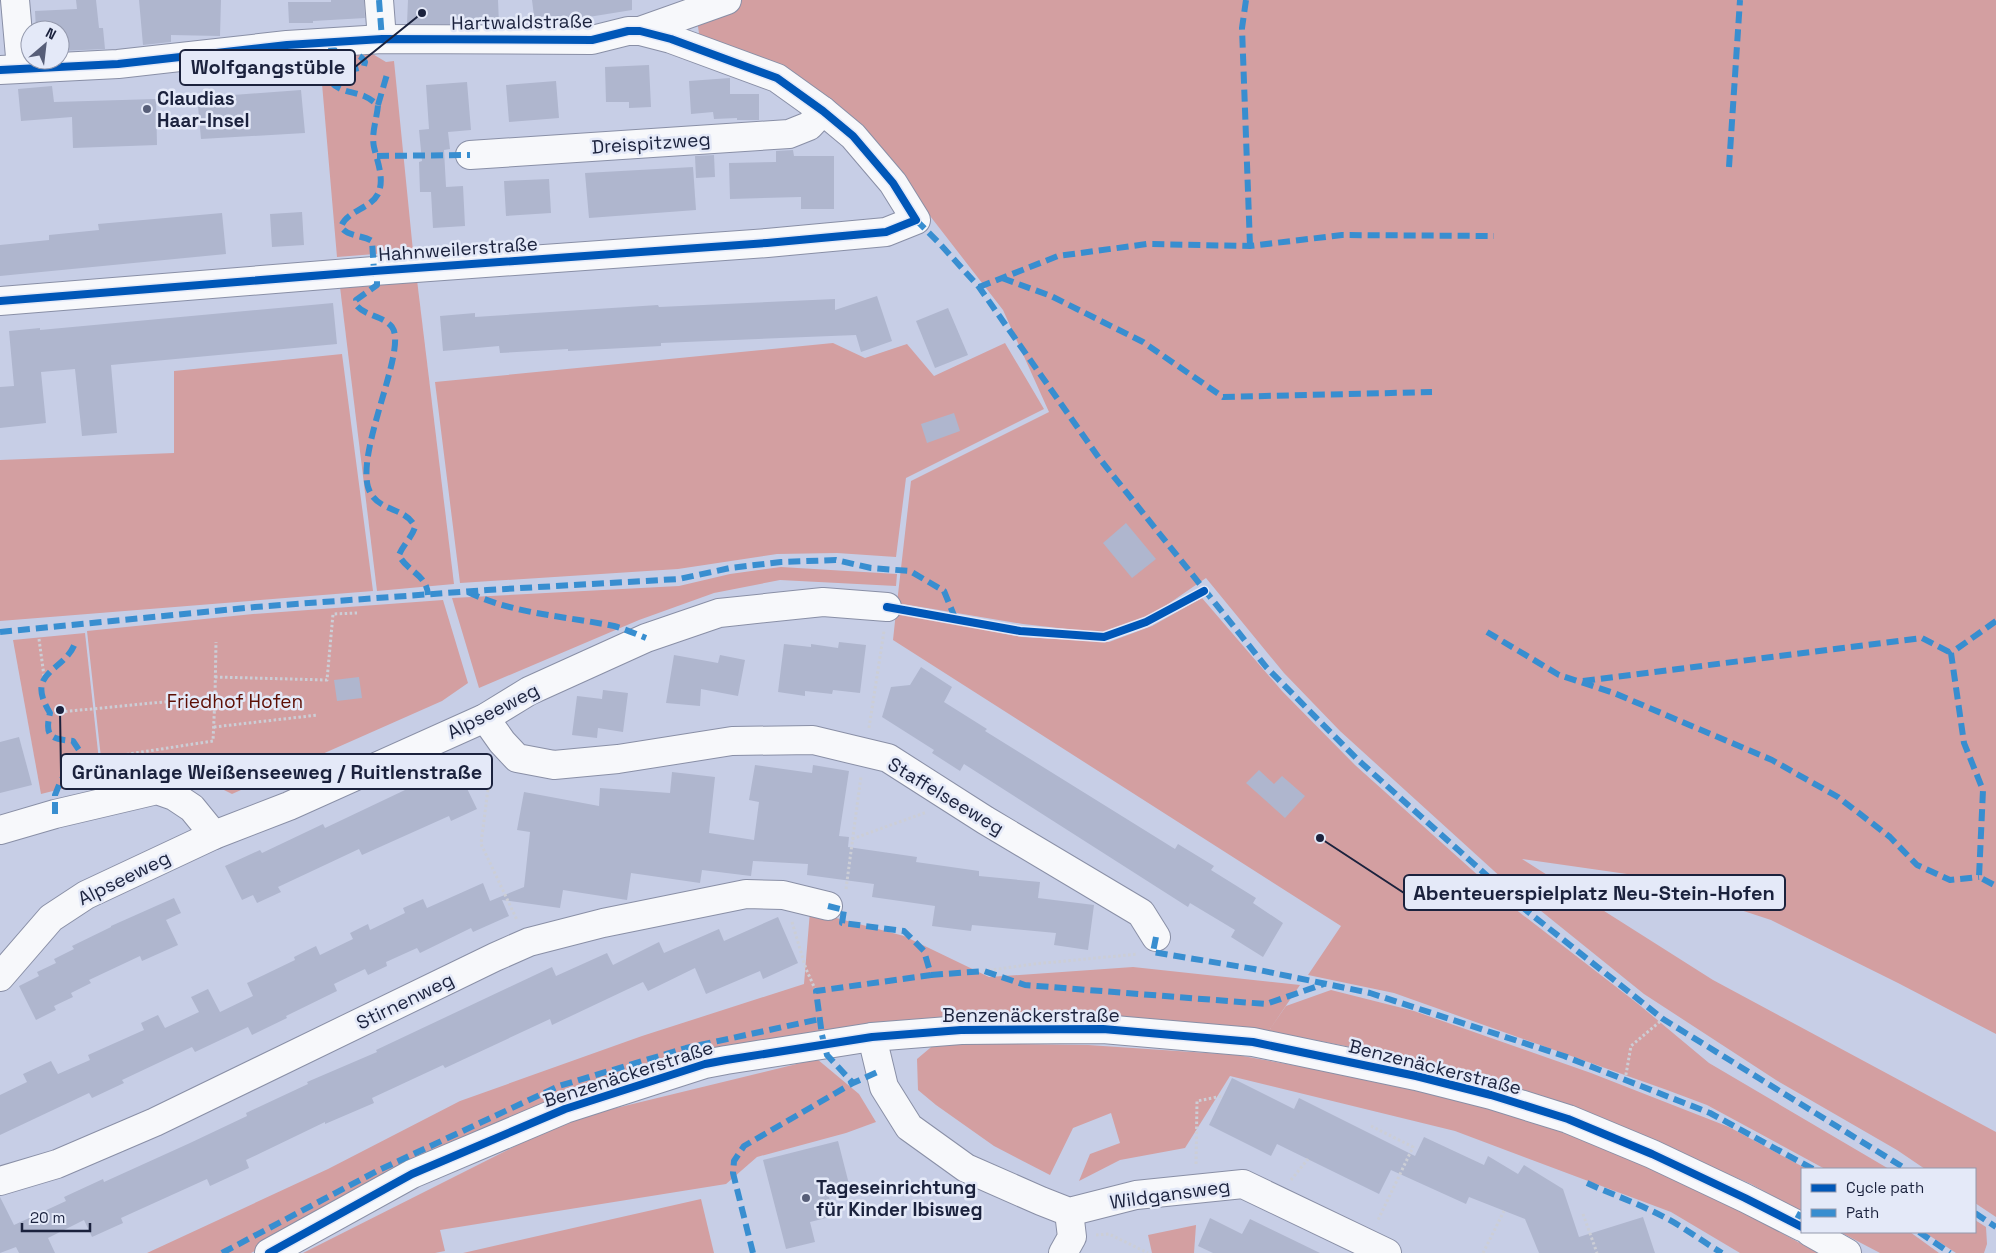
<svg xmlns="http://www.w3.org/2000/svg" width="1996" height="1253" font-family="'Space Grotesk',sans-serif">
  <rect width="100%" height="100%" fill="#c7cee6"/>
  <!-- green -->
  <g fill="#d39fa1">
    <polygon points="694,0 1996,0 1996,1034 1898,983 1771,920 1634,875 1522,859 1713,980 1996,1132 1996,1217 1975,1203 1975,1169 1925,1169 1897,1150 1776,1080 1644,994 1515,890 1340,731 1284,673 1206,578 1145,620 1102,633 1023,624 897,603 911,481 1049,412 1003,310 889,163 839,105 738,51 700,40"/>
    <polygon points="361,47 386,62 394,61 413,251 337,257 319,49"/>
    <polygon points="417,280 454,584 377,591 340,287"/>
    <polygon points="833,343 865,358 907,344 934,376 1005,343 1044,409 906,478 896,557 837,553 777,554 678,569 460,583 435,382"/>
    <polygon points="342,354 373,591 0,621 0,460 174,453 174,371"/>
    <polygon points="781,567 897,574 896,586 780,580 714,593 639,620 479,688 452,598 679,586 730,574"/>
    <polygon points="1202,598 1282,691 1355,765 1519,912 1637,1003 1709,1063 1889,1169 1825,1169 1707,1105 1667,1090 1394,993 1308,975 1341,926 893,640 896,612 1022,637 1109,642 1152,626"/>
    <polygon points="443,600 468,683 442,701 232,794 174,765 103,776 87,631 253,614"/>
    <polygon points="85,633 101,779 41,794 13,640"/>
    <polygon points="810,911 904,936 989,977 1133,967 1300,985 1270,1029 1286,1006 1331,990 1414,1011 1591,1073 1729,1127 1807,1169 1802,1169 1802,1212 1751,1184 1572,1107 1417,1060 1269,1031 1265,1035 897,1023 432,1155 251,1253 147,1253 328,1169 460,1101 642,1036 804,984"/>
    <polygon points="936,1043 1088,1045 1237,1055 1364,1078 1562,1125 1687,1181 1818,1253 1740,1253 1671,1212 1455,1131 1230,1076 1185,1148 1120,1160 1079,1181 1090,1154 1120,1143 1111,1113 1073,1128 1050,1175 994,1146 936,1105 918,1090 917,1059"/>
    <polygon points="817,1059 859,1094 876,1122 846,1133 757,1157 726,1184 440,1230 445,1251 435,1253 303,1253 567,1120"/>
    <polygon points="701,1199 714,1253 463,1253"/>
    <polygon points="1975,1220 1986,1227 1987,1244 1984,1253 1956,1253 1924,1232 1975,1232"/>
    <polygon points="1196,1225 1194,1253 1152,1253 1148,1235"/>
    <polygon points="1840,1232 1910,1232 1939,1253 1880,1253"/>
  </g>
  <!-- building -->
  <g fill="#afb6ce">
    <polygon points="76,0 96,0 99,28 103,28 105,49 60,51 60,30 36,30 35,11 77,9"/>
    <polygon points="139,0 221,0 220,36 171,35 171,42 143,45"/>
    <polygon points="331,0 364,0 365,18 313,21 313,23 289,23 288,2 331,2"/>
    <polygon points="408,0 498,0 499,24 407,24"/>
    <polygon points="532,0 632,0 632,10 576,19 577,24 535,24"/>
    <polygon points="649,65 651,107 629,108 629,102 606,102 605,67"/>
    <polygon points="730,78 730,94 759,94 759,120 737,120 737,118 714,119 713,112 691,114 689,81"/>
    <polygon points="556,81 559,118 509,122 506,85"/>
    <polygon points="467,82 471,130 448,132 450,149 444,150 446,187 463,186 465,226 433,228 431,192 420,192 419,162 422,161 419,130 429,129 426,85"/>
    <polygon points="52,86 54,102 156,99 157,145 73,148 72,117 21,121 18,89"/>
    <polygon points="301,90 305,133 201,139 197,95 219,93 220,96"/>
    <polygon points="793,150 794,156 834,156 834,209 801,209 801,197 730,199 729,163 776,162 776,151"/>
    <polygon points="714,155 715,177 696,178 695,156"/>
    <polygon points="693,167 696,210 589,218 585,173"/>
    <polygon points="549,179 551,213 506,216 504,181"/>
    <polygon points="302,212 304,245 272,247 270,214"/>
    <polygon points="222,213 226,254 0,276 0,245 49,240 49,235 99,230 98,224"/>
    <polygon points="877,296 892,341 861,352 856,335 661,343 661,346 568,351 568,349 500,353 499,346 443,351 440,316 475,313 475,317 658,305 659,307 835,299 835,310"/>
    <polygon points="333,303 337,344 111,365 117,433 82,436 75,369 41,372 46,423 0,428 0,387 14,386 9,331 40,328 40,330"/>
    <polygon points="948,308 968,355 935,368 916,321"/>
    <polygon points="954,413 960,431 927,443 921,424"/>
    <polygon points="1126,523 1156,559 1132,578 1103,543"/>
    <polygon points="839,642 866,645 860,693 833,690 832,694 805,691 805,696 778,692 784,644 811,647 811,644 838,648"/>
    <polygon points="674,655 718,663 720,655 745,660 738,696 701,689 700,706 666,703"/>
    <polygon points="921,667 952,687 944,702 987,729 985,731 1175,849 1178,844 1214,866 1211,870 1256,898 1253,903 1283,923 1263,957 1231,937 1235,930 1190,903 1188,907 964,764 960,771 932,753 934,750 882,717 891,687 910,685"/>
    <polygon points="359,677 362,698 337,701 334,680"/>
    <polygon points="603,690 628,693 623,732 598,728 597,738 572,735 577,696 602,699"/>
    <polygon points="19,737 32,785 0,793 0,742"/>
    <polygon points="755,765 812,773 813,765 849,771 839,836 849,837 848,847 917,857 916,862 979,871 979,876 1040,882 1038,898 1094,905 1088,950 1054,945 1056,933 972,925 971,931 932,926 935,906 872,897 874,884 807,875 808,864 753,861 751,876 702,870 700,883 631,873 627,900 563,890 560,908 502,900 509,916 473,932 471,928 420,953 417,948 386,962 387,966 368,975 365,969 334,984 337,991 286,1016 287,1018 252,1035 248,1027 195,1052 192,1047 122,1080 124,1083 92,1098 89,1093 0,1135 0,1095 27,1082 23,1074 51,1061 58,1074 90,1060 88,1055 144,1030 141,1023 158,1015 165,1028 199,1012 191,997 208,989 220,1012 253,996 247,983 295,960 294,957 316,946 320,955 353,939 350,933 368,924 370,930 405,913 403,908 423,899 427,908 483,883 490,901 524,887 530,832 517,830 524,792 599,806 600,788 670,793 672,772 715,777 709,833 754,840 759,802 749,800"/>
    <polygon points="457,768 477,809 451,821 449,816 362,855 359,849 278,887 281,892 257,903 253,895 242,900 225,866 260,850 262,853 323,824 325,828 405,790 404,787 429,775 431,780"/>
    <polygon points="1259,770 1274,784 1282,776 1305,796 1285,818 1246,783"/>
    <polygon points="174,898 181,913 166,920 178,945 142,961 140,956 89,980 91,983 71,993 73,997 54,1006 56,1010 36,1020 19,986 39,976 37,972 56,963 54,959 74,949 72,946 111,927 111,926"/>
    <polygon points="778,917 798,963 763,979 760,971 706,994 695,968 648,991 643,982 552,1025 550,1019 445,1068 443,1065 372,1098 374,1103 325,1124 325,1122 246,1160 249,1168 210,1186 207,1179 121,1218 123,1223 92,1237 84,1220 48,1238 55,1253 19,1253 16,1247 0,1253 0,1197 14,1225 66,1201 64,1197 103,1179 104,1182 190,1143 247,1116 246,1113 308,1084 307,1082 377,1052 376,1050 552,967 556,976 607,953 613,965 659,942 664,953 719,929 724,941"/>
    <polygon points="1232,1078 1294,1109 1299,1098 1415,1156 1424,1137 1484,1165 1488,1156 1518,1174 1524,1165 1563,1189 1579,1237 1643,1217 1655,1253 1539,1253 1525,1219 1469,1197 1466,1204 1391,1170 1379,1194 1277,1144 1271,1156 1209,1125"/>
    <polygon points="838,1141 851,1192 829,1197 834,1216 810,1222 815,1242 786,1249 763,1160"/>
    <polygon points="1210,1218 1242,1234 1250,1219 1320,1253 1213,1253 1198,1246"/>
  </g>
  <g fill="none" stroke-linecap="round" stroke-linejoin="round">
    <!-- minor casing -->
    <g stroke="#898fa6" stroke-width="30">
      <g id="minor">
        <polyline points="15,0 21,68"/>
        <polyline points="379,0 382,39"/>
        <polyline points="640,31 727,0"/>
        <polyline points="0,70 118,64 287,45 382,39 592,40 628,31 640,31 671,39 777,78 823,111 853,136 893,183 916,220 886,232 767,243 374,271 0,301"/>
        <polyline points="470,155 789,134 809,126 823,111"/>
        <polyline points="485,718 502,742 517,758 554,765 618,759 732,741 813,740 888,758 985,820 1141,913 1156,937"/>
        <polyline points="0,830 55,814 157,790 174,796 192,808 214,835"/>
        <polyline points="0,977 51,918 86,895 214,835 289,806 485,718 529,691 646,638 719,613 823,602 887,607"/>
        <polyline points="872,1037 884,1087 909,1127 966,1168 1041,1201 1069,1212 1136,1195 1243,1184 1387,1253"/>
        <polyline points="0,1181 57,1164 155,1122 495,957 529,942 603,923 746,894 783,895 828,906"/>
        <polyline points="1810,1232 1847,1253"/>
        <polyline points="269,1253 412,1174 565,1109 705,1064 726,1060 872,1037 961,1030 1103,1029 1253,1042 1416,1076 1491,1095 1568,1119 1652,1154 1745,1198 1802,1227"/>
        <polyline points="1063,1253 1072,1237 1069,1212"/>
      </g>
    </g>
    <!-- path -->
    <g stroke="#ccced6" stroke-width="3" stroke-dasharray="2.5 2.5" stroke-linecap="butt">
      <polyline points="39,639 44,676"/>
      <polyline points="215,677 327,680 333,614 357,613"/>
      <polyline points="50,713 215,697 216,642"/>
      <polyline points="214,727 318,715"/>
      <polyline points="869,728 884,631"/>
      <polyline points="77,762 213,741 215,697"/>
      <polyline points="491,765 481,844 517,920"/>
      <polyline points="852,839 927,812"/>
      <polyline points="846,889 861,776"/>
      <polyline points="792,922 806,969 816,991"/>
      <polyline points="984,971 1034,964 1138,954"/>
      <polyline points="1625,1080 1631,1046 1663,1019"/>
      <polyline points="1371,1126 1413,1147 1377,1222"/>
      <polyline points="1196,1164 1197,1101 1223,1096"/>
      <polyline points="1291,1180 1308,1159"/>
      <polyline points="1583,1214 1597,1253"/>
      <polyline points="1096,1235 1109,1234 1148,1253"/>
      <polyline points="1483,1253 1504,1211"/>
    </g>
    <!-- minor -->
    <use href="#minor" stroke="#f7f8fb" stroke-width="28"/>
    <!-- quiet -->
    <g stroke="#388ed0" stroke-width="6" stroke-dasharray="12 6" stroke-linecap="butt">
      <polyline points="379,0 382,39"/>
      <polyline points="1246,0 1242,28 1250,246"/>
      <path d="M331 42V48C342 56 358 49 365 62L364 66C353 71 341 69 331 75L329 79C337 92 351 91 364 96 369 98 374 102 378 105 377 119 371 133 374 147 377 161 385 179 378 194 370 209 346 211 341 227 348 237 363 235 372 241L374 271 377 279V285L356 300 357 306C366 316 383 316 392 327 408 348 357 447 368 487 376 513 406 506 415 527 412 537 403 545 399 555 406 571 427 574 428 595"/>
      <polyline points="378,105 388,71"/>
      <polyline points="377,156 470,155"/>
      <polyline points="1729,167 1740,0"/>
      <polyline points="916,220 940,244 979,287 1099,458 1267,668 1358,760 1522,907 1663,1019 1906,1169"/>
      <polyline points="1002,278 1051,296 1143,342 1223,397 1432,392"/>
      <polyline points="979,287 1058,256 1147,244 1250,246 1342,235 1494,236"/>
      <path d="M468 592C513 614 565 616 614 626 625 629 636 634 646 638"/>
      <polyline points="1996,621 1951,653 1964,743 1983,790 1979,877 1996,886"/>
      <polyline points="0,632 255,607 487,590 679,579 730,568 781,562 836,560 871,568 910,571 944,591 955,618"/>
      <polyline points="1487,632 1559,675 1614,693 1772,760 1838,797 1890,837 1917,865 1950,880 1979,877"/>
      <polyline points="1583,681 1922,638 1951,653"/>
      <path d="M55 814V795L61 780 77 762 79 750 73 741C52 739 44 738 50 713 23 669 67 673 76 640"/>
      <polyline points="828,906 844,910 842,923 904,931 924,951 931,975 816,991 822,1035 827,1055 853,1083"/>
      <polyline points="1156,937 1153,952 1254,969 1370,993 1564,1056 1710,1113 1813,1169"/>
      <polyline points="931,975 984,971 1025,985 1266,1004 1324,984"/>
      <path d="M1587 1183C1613 1195 1640 1204 1666 1218 1685 1228 1703 1242 1722 1253"/>
      <polyline points="1975,1213 1996,1227"/>
      <polyline points="1795,1223 1802,1210"/>
      <polyline points="1919,1232 1950,1253"/>
      <polyline points="222,1253 377,1171 559,1086 686,1048 820,1019"/>
      <polyline points="753,1253 733,1173 734,1161 744,1146 853,1083 880,1071"/>
    </g>
    <!-- cycleway casing -->
    <g stroke="#e4e9f8" stroke-width="11">
      <g id="cycleway">
        <polyline points="0,70 118,64 287,45 382,39 592,40 628,31 640,31 671,39 777,78 823,111 853,136 893,183 916,220 886,232 767,243 374,271 0,301"/>
        <polyline points="887,607 1020,631 1104,637 1146,622 1204,591"/>
        <polyline points="269,1253 412,1174 565,1109 705,1064 726,1060 872,1037 961,1030 1103,1029 1253,1042 1416,1076 1491,1095 1568,1119 1652,1154 1745,1198 1802,1227"/>
      </g>
    </g>
    <!-- cycleway -->
    <use href="#cycleway" stroke="#0057b8" stroke-width="8"/>
  </g>
  <!-- markers -->
  <g fill="#575e78" stroke="#e4e9f8" stroke-width="2">
    <circle cx="147" cy="109" r="5"/>
    <circle cx="806" cy="1198" r="5"/>
  </g>
  <g text-anchor="middle" dominant-baseline="central" stroke-width="5" stroke-linejoin="round" paint-order="stroke">
    <!-- street labels -->
    <g font-size="19" fill="#1b223d" stroke="#e4e9f8">
      <text transform="translate(522 22) rotate(-1)">Hartwaldstraße</text>
      <text transform="translate(651 143) rotate(-4)">Dreispitzweg</text>
      <text transform="translate(458 249) rotate(-4)">Hahnweilerstraße</text>
      <text transform="translate(493 711) rotate(-27)">Alpseeweg</text>
      <text transform="translate(946 796) rotate(31)">Staffelseeweg</text>
      <text transform="translate(124 878) rotate(-26)">Alpseeweg</text>
      <text transform="translate(405 1001) rotate(-26)">Stirnenweg</text>
      <text x="1031" y="1015">Benzenäckerstraße</text>
      <text transform="translate(1435 1067) rotate(14)">Benzenäckerstraße</text>
      <text transform="translate(628 1074) rotate(-18)">Benzenäckerstraße</text>
      <text transform="translate(1170 1194) rotate(-8)">Wildgansweg</text>
    </g>
    <!-- poi labels -->
    <g font-size="19" font-weight="bold" fill="#1b223d" stroke="#e4e9f8" text-anchor="start">
      <text x="157" y="98">Claudias<tspan x="157" dy="22">Haar-Insel</tspan></text>
      <text x="816" y="1187">Tageseinrichtung<tspan x="816" dy="22">für Kinder Ibisweg</tspan></text>
    </g>
    <!-- park labels -->
    <g font-size="19" fill="#5d0e04" stroke="#e4e9f8">
      <text x="235" y="701">Friedhof Hofen</text>
    </g>
  </g>
  <!-- callouts -->
  <path fill="none" stroke="#1b223d" stroke-width="2" d="M422 13L355 67M60 710L61 772M1320 838L1404 893"/>
  <g fill="#1b223d" stroke="#e4e9f8" stroke-width="2">
    <circle cx="422" cy="13" r="5"/>
    <circle cx="60" cy="710" r="5"/>
    <circle cx="1320" cy="838" r="5"/>
  </g>
  <g fill="#e4e9f8" stroke="#1b223d" stroke-width="2">
    <rect x="180" y="50" width="175" height="35" rx="5"/>
    <rect x="61" y="754" width="431" height="35" rx="5"/>
    <rect x="1404" y="875" width="381" height="35" rx="5"/>
  </g>
  <g font-size="20" text-anchor="middle" font-weight="bold" fill="#1b223d">
    <text x="268" y="74">Wolfgangstüble</text>
    <text x="277" y="779">Grünanlage Weißenseeweg / Ruitlenstraße</text>
    <text x="1594" y="900">Abenteuerspielplatz Neu-Stein-Hofen</text>
  </g>
  <!-- legend -->
  <rect x="1801" y="1168" width="175" height="65" fill="#e4e9f8" stroke="#9499ad"/>
  <rect x="1811" y="1184" width="25" height="8" fill="#0057b8" stroke="#9499ad"/>
  <text x="1846" y="1193" font-size="15" fill="#1b223d">Cycle path</text>
  <rect x="1811" y="1209" width="25" height="8" fill="#388ed0" stroke="#9499ad"/>
  <text x="1846" y="1218" font-size="15" fill="#1b223d">Path</text>
  <!-- north arrow -->
  <g transform="translate(45 45) rotate(28)"><circle r="24" fill="#e4e9f8" stroke="#9499ad"/>
  <path d="M0-4L9 19L0 12L-9 19Z" fill="#575e78"/>
  <text y="-8" font-size="14" font-weight="bold" text-anchor="middle" fill="#1b223d">N</text>
  </g>
  <!-- scale -->
  <path d="M22 1223v8h68v-8" fill="none" stroke="#1b223d" stroke-width="2.5"/>
  <text x="30" y="1223" font-size="15" fill="#1b223d" stroke="#e4e9f8" stroke-width="4" paint-order="stroke">20 m</text>
</svg>
